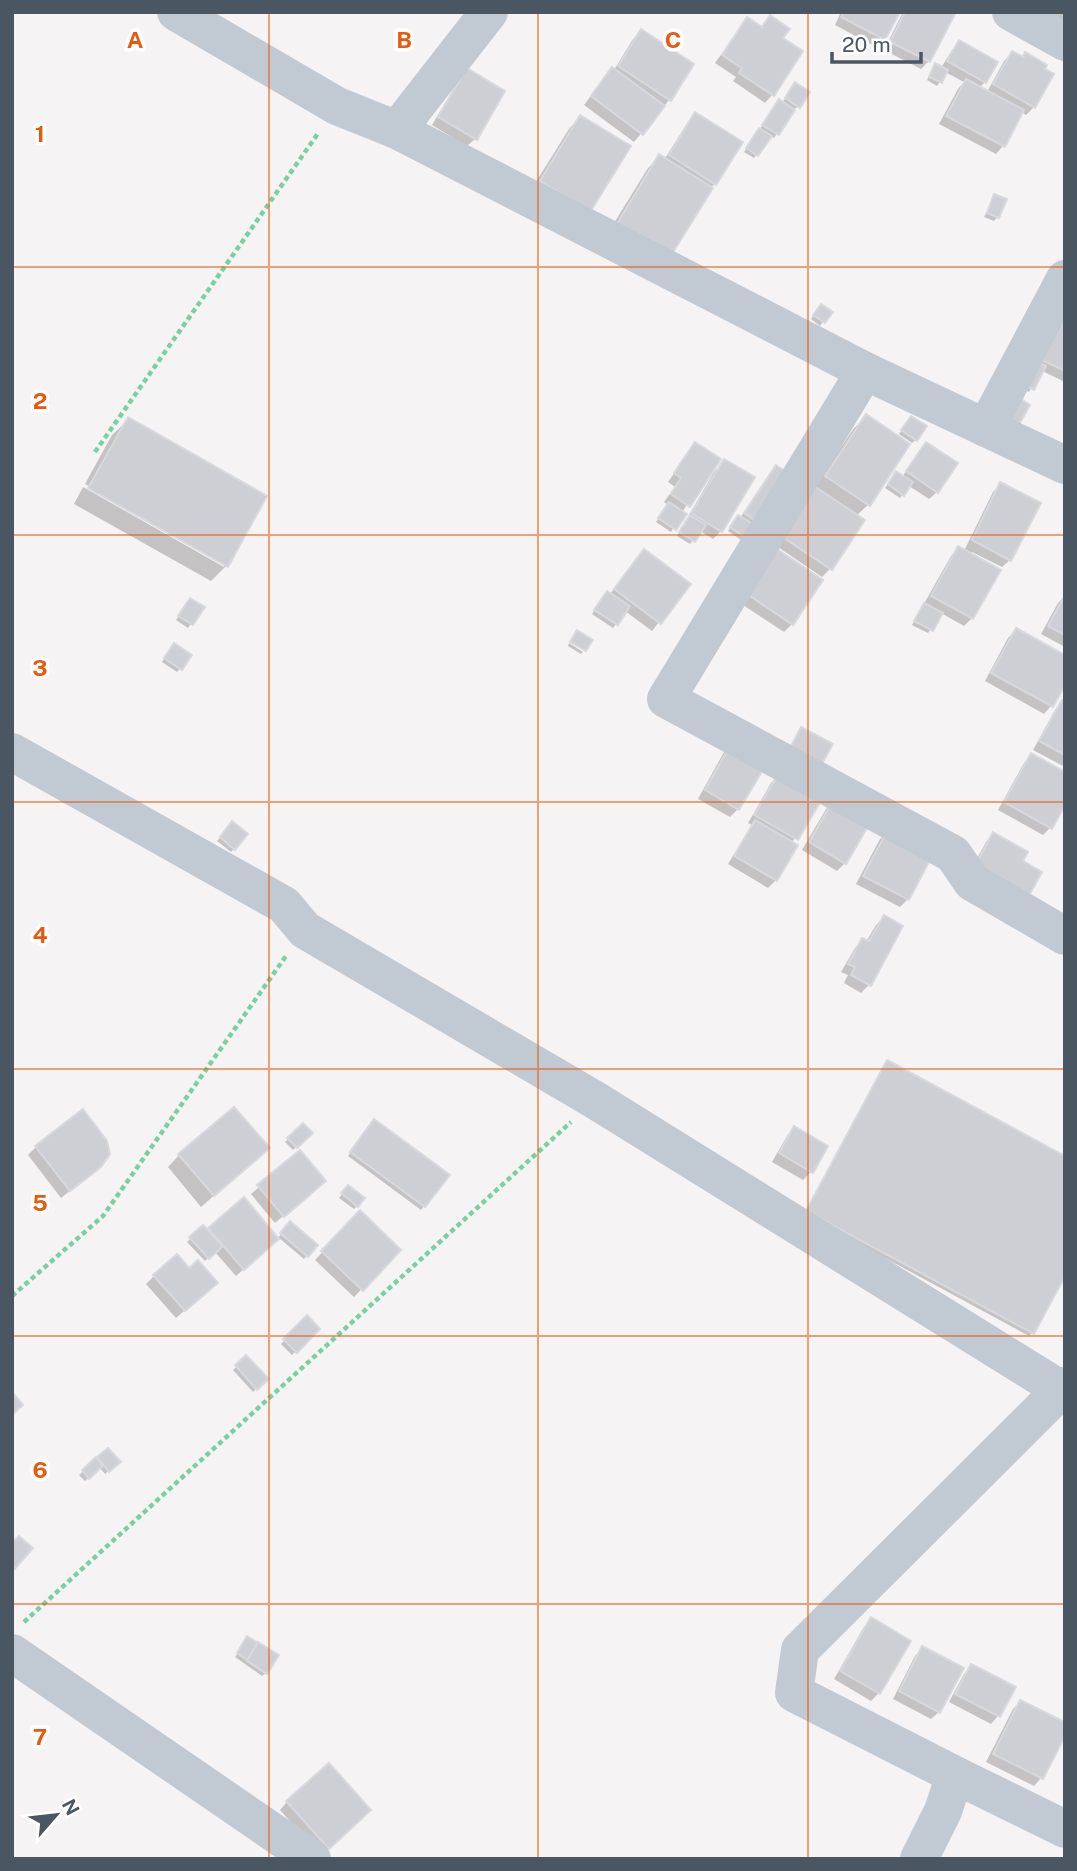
<svg xmlns="http://www.w3.org/2000/svg" width="1077" height="1871" font-family="'Public Sans',sans-serif">
  <rect width="100%" height="100%" fill="#f5f3f3"/>
  <!-- shadow -->
  <g fill="#0003">
    <polygon points="841,12 898,12 883,39 876,47 835,25"/>
    <polygon points="903,12 954,12 929,61 921,69 884,50"/>
    <polygon points="1046,12 1065,12 1065,23"/>
    <polygon points="770,17 781,39 772,95 765,103 733,81 736,77 715,63 747,19 760,28"/>
    <polygon points="641,32 670,99 634,142 584,105 605,77 614,70 633,39"/>
    <polygon points="959,42 985,82 979,88 987,92 1004,61 1012,53 1022,58 1025,55 1043,70 1034,107 1026,115 1021,112 1003,146 996,154 939,124 958,89 964,82 945,72 937,86 927,80 932,69 936,65 941,68 952,50"/>
    <polygon points="460,78 475,139 467,146 432,125"/>
    <polygon points="792,88 798,107 794,109 774,138 770,135 754,158 744,152 776,105 782,103"/>
    <polygon points="695,114 715,184 710,188 606,236 648,168 659,157 664,160 688,122"/>
    <polygon points="580,117 589,211 529,193 569,129"/>
    <polygon points="995,196 998,217 994,221 984,217"/>
    <polygon points="818,309 830,312 820,326 811,319"/>
    <polygon points="1065,321 1065,382 1042,371 1029,392 1017,385"/>
    <polygon points="866,417 869,504 856,516 862,520 830,569 822,577 775,545 854,428"/>
    <polygon points="128,420 226,566 211,581 74,504 83,487 224,567 224,563 85,484 112,435"/>
    <polygon points="908,421 916,440 912,443 899,434"/>
    <polygon points="695,444 719,460 682,512 671,532 656,522 668,505 664,502 675,487 668,482"/>
    <polygon points="926,444 937,492 929,499 909,486 900,498 885,488 893,477 902,477"/>
    <polygon points="725,461 721,531 713,539 700,531 690,544 677,536 714,472"/>
    <polygon points="777,467 744,542 728,531 735,520 740,518 769,475"/>
    <polygon points="1001,484 1010,560 1002,567 972,552 972,618 964,626 941,613 928,633 912,625 951,556 959,548 964,551 993,492"/>
    <polygon points="644,551 688,584 652,631 625,611 613,628 592,614 603,597 609,595"/>
    <polygon points="766,557 792,624 784,632 737,601"/>
    <polygon points="1065,596 1065,647 1041,634 1058,603"/>
    <polygon points="187,604 202,608 188,628 176,620"/>
    <polygon points="1016,630 1051,706 1044,714 985,681 1008,638"/>
    <polygon points="569,643 583,652 581,654 568,646"/>
    <polygon points="171,648 190,655 177,672 162,662"/>
    <polygon points="1062,702 1065,704 1065,767 1033,750 1055,710"/>
    <polygon points="732,745 738,809 730,817 698,799 724,752"/>
    <polygon points="1032,756 1050,828 1043,835 998,810 1024,763"/>
    <polygon points="779,775 819,799 791,844 776,880 768,888 728,864 752,825 748,823 771,783"/>
    <polygon points="834,802 845,863 837,871 802,850 826,809"/>
    <polygon points="229,827 234,849 231,852 217,841"/>
    <polygon points="888,831 931,855 908,899 900,907 856,884 880,839"/>
    <polygon points="994,835 1025,852 968,875 986,842"/>
    <polygon points="884,917 869,985 861,993 844,983 848,975 841,972 855,948 863,940 866,942 876,925"/>
    <polygon points="887,1062 1032,1333 1029,1336 804,1214"/>
    <polygon points="303,1125 311,1133 293,1150 285,1142"/>
    <polygon points="371,1125 424,1206 421,1210 348,1156"/>
    <polygon points="795,1128 826,1146 811,1172 803,1180 772,1162 787,1136"/>
    <polygon points="36,1147 91,1174 61,1198 28,1155"/>
    <polygon points="268,1148 201,1207 168,1167 179,1155"/>
    <polygon points="259,1187 316,1188 275,1223 251,1194"/>
    <polygon points="348,1187 357,1206 354,1209 339,1198"/>
    <polygon points="243,1200 277,1239 290,1223 316,1245 304,1259 279,1238 236,1276 215,1252 205,1261 187,1242 203,1227 207,1232"/>
    <polygon points="360,1213 399,1250 354,1297 315,1260"/>
    <polygon points="154,1276 208,1290 176,1318 146,1284"/>
    <polygon points="307,1318 318,1329 292,1355 281,1344"/>
    <polygon points="246,1357 266,1379 253,1392 233,1370"/>
    <polygon points="108,1450 119,1462 105,1474 100,1468 85,1481 79,1475"/>
    <polygon points="871,1619 879,1693 871,1701 834,1679 864,1627"/>
    <polygon points="248,1638 266,1673 262,1676 235,1657"/>
    <polygon points="923,1649 939,1712 931,1719 893,1699 915,1656"/>
    <polygon points="972,1666 1013,1688 998,1716 991,1724 949,1702 964,1674"/>
    <polygon points="1020,1702 1065,1732 1041,1778 1034,1786 986,1762 1013,1709"/>
    <polygon points="287,1802 361,1818 320,1855 280,1810"/>
  </g>
  <!-- building -->
  <g fill="#cdcfd5" stroke="#d7d9de" stroke-width="2">
    <polygon points="844,12 900,12 885,40 841,17"/>
    <polygon points="905,12 956,12 930,62 890,42"/>
    <polygon points="770,15 790,29 783,38 803,51 774,96 739,73 742,68 722,55 747,17 762,27"/>
    <polygon points="641,29 694,64 671,101 618,66"/>
    <polygon points="959,40 998,62 986,83 947,61"/>
    <polygon points="1012,51 1023,57 1025,52 1047,65 1045,69 1054,74 1035,108 993,84"/>
    <polygon points="935,63 948,70 942,83 929,77"/>
    <polygon points="612,67 665,106 643,135 591,96"/>
    <polygon points="467,68 505,91 477,140 438,117"/>
    <polygon points="966,79 1024,110 1005,147 946,116"/>
    <polygon points="795,82 810,92 800,108 785,98"/>
    <polygon points="779,99 795,110 779,135 762,125"/>
    <polygon points="695,112 743,142 716,185 669,155"/>
    <polygon points="580,115 631,146 590,212 540,181"/>
    <polygon points="759,128 772,136 758,156 746,148"/>
    <polygon points="659,154 713,188 670,257 617,224"/>
    <polygon points="994,194 1007,199 999,218 987,213"/>
    <polygon points="821,304 833,312 825,323 813,315"/>
    <polygon points="1065,319 1065,371 1042,360"/>
    <polygon points="1031,358 1046,366 1034,390 1019,382"/>
    <polygon points="1015,395 1030,405 1017,428 1002,418"/>
    <polygon points="866,414 910,444 870,506 825,476"/>
    <polygon points="911,416 927,426 917,441 901,430"/>
    <polygon points="128,417 267,496 228,567 88,488"/>
    <polygon points="695,442 721,459 690,507 671,494 681,478 674,473"/>
    <polygon points="926,442 958,463 938,493 906,471"/>
    <polygon points="724,459 755,477 722,532 691,513"/>
    <polygon points="776,465 792,476 760,524 744,513"/>
    <polygon points="896,471 913,482 904,496 888,484"/>
    <polygon points="1000,482 1041,503 1011,561 972,540"/>
    <polygon points="814,486 865,520 832,570 781,536"/>
    <polygon points="669,502 687,514 676,530 658,518"/>
    <polygon points="690,515 706,525 695,542 679,532"/>
    <polygon points="738,515 758,527 749,540 730,527"/>
    <polygon points="958,546 1001,570 973,619 931,596"/>
    <polygon points="774,547 823,580 793,625 744,592"/>
    <polygon points="644,549 691,584 661,624 614,589"/>
    <polygon points="607,591 630,606 618,625 594,610"/>
    <polygon points="1065,595 1065,635 1048,626"/>
    <polygon points="190,598 205,607 193,625 178,616"/>
    <polygon points="924,603 943,613 933,631 914,621"/>
    <polygon points="1016,628 1065,655 1065,685 1053,707 991,673"/>
    <polygon points="577,630 593,640 586,651 570,642"/>
    <polygon points="174,643 192,655 182,670 164,658"/>
    <polygon points="1062,700 1065,702 1065,755 1039,741"/>
    <polygon points="801,727 833,744 815,776 784,760"/>
    <polygon points="732,742 767,763 739,810 705,790"/>
    <polygon points="1031,753 1065,772 1065,805 1052,829 1004,802"/>
    <polygon points="779,773 822,799 798,840 754,815"/>
    <polygon points="834,799 871,821 846,864 809,842"/>
    <polygon points="755,820 798,845 777,881 734,856"/>
    <polygon points="232,821 248,834 235,850 220,837"/>
    <polygon points="888,829 933,854 909,900 863,876"/>
    <polygon points="993,832 1028,852 1023,861 1042,872 1028,897 975,866"/>
    <polygon points="884,915 903,926 871,986 851,975 855,967 848,964 862,938 869,941"/>
    <polygon points="887,1060 1065,1156 1065,1276 1034,1334 806,1211"/>
    <polygon points="234,1107 270,1148 214,1196 178,1154"/>
    <polygon points="83,1109 107,1141 110,1154 101,1167 70,1191 35,1146"/>
    <polygon points="374,1119 450,1175 425,1207 350,1152"/>
    <polygon points="303,1123 313,1133 297,1148 287,1138"/>
    <polygon points="794,1126 828,1146 813,1173 779,1153"/>
    <polygon points="300,1150 326,1181 284,1217 257,1185"/>
    <polygon points="348,1185 365,1198 358,1207 341,1193"/>
    <polygon points="244,1197 279,1239 244,1270 208,1228"/>
    <polygon points="360,1210 401,1250 363,1291 321,1251"/>
    <polygon points="290,1221 318,1245 308,1257 280,1233"/>
    <polygon points="203,1225 223,1246 209,1259 189,1237"/>
    <polygon points="177,1254 189,1268 198,1260 218,1283 185,1311 153,1275"/>
    <polygon points="307,1315 320,1329 297,1353 283,1339"/>
    <polygon points="246,1355 269,1379 257,1390 235,1365"/>
    <polygon points="12,1392 23,1405 12,1415"/>
    <polygon points="108,1448 121,1462 109,1472 97,1457"/>
    <polygon points="96,1457 103,1466 89,1479 82,1470"/>
    <polygon points="19,1536 33,1548 12,1572 12,1538 15,1540"/>
    <polygon points="871,1617 911,1641 880,1694 840,1671"/>
    <polygon points="247,1636 258,1643 247,1660 237,1653"/>
    <polygon points="258,1642 279,1655 267,1674 247,1661"/>
    <polygon points="922,1646 964,1668 940,1713 899,1691"/>
    <polygon points="971,1664 1016,1687 1000,1717 955,1694"/>
    <polygon points="1020,1700 1065,1722 1065,1736 1043,1779 993,1754"/>
    <polygon points="329,1763 371,1810 329,1849 286,1801"/>
  </g>
  <g fill="none" stroke-linecap="round" stroke-linejoin="round">
    <!-- path -->
    <g stroke="#7ad0a6" stroke-width="4.5" stroke-dasharray="5 3.5" stroke-linecap="butt">
      <polyline points="95,452 319,132"/>
      <polyline points="12,1296 103,1216 286,956"/>
      <polyline points="24,1622 571,1122"/>
    </g>
    <!-- minor -->
    <g stroke="#c1cad2" stroke-width="38">
      <polyline points="176,12 337,106 397,130 865,371 1065,465"/>
      <polyline points="1011,12 1065,42"/>
      <polyline points="397,130 489,12"/>
      <polyline points="865,371 666,699 953,854 972,882 1065,936"/>
      <polyline points="986,428 1065,279"/>
      <polyline points="12,752 284,905 305,930 595,1100 1065,1392"/>
      <polyline points="12,1653 312,1859"/>
      <polyline points="955,1775 794,1693 800,1650 1065,1386"/>
      <polyline points="919,1859 943,1811 955,1775 1065,1829"/>
    </g>
  </g>
  <!-- grid -->
  <path fill="none" stroke="#e8590c" stroke-width="2" stroke-opacity="0.55" d="M269 12V1859M538 12V1859M808 12V1859M12 267H1065M12 535H1065M12 802H1065M12 1069H1065M12 1336H1065M12 1604H1065"/>
  <g font-size="23" text-anchor="middle" font-weight="bold" fill="#e8590c" stroke="#fff" stroke-width="7" stroke-linejoin="round" paint-order="stroke">
    <text x="135" y="48">A</text>
    <text x="404" y="48">B</text>
    <text x="673" y="48">C</text>
    <text x="40" y="142">1</text>
    <text x="40" y="409">2</text>
    <text x="40" y="676">3</text>
    <text x="40" y="943">4</text>
    <text x="40" y="1211">5</text>
    <text x="40" y="1478">6</text>
    <text x="40" y="1745">7</text>
  </g>
  <!-- border -->
  <rect width="1077" height="1871" fill="none" stroke="#4a5661" stroke-width="28"/>
  <!-- north arrow -->
  <g transform="translate(56 1815) rotate(62)" stroke="#ffffff" stroke-width="5" paint-order="stroke">
  <path d="M0-5L12 26L0 18L-12 26Z" fill="#4a5661"/>
  <text y="-10" font-size="19" font-weight="bold" text-anchor="middle" fill="#4a5661">N</text>
  </g>
  <!-- scale -->
  <path d="M832 52v10h89v-10" fill="none" stroke="#4a5661" stroke-width="3.5"/>
  <text x="842" y="52" font-size="21" fill="#4a5661" stroke="#ffffff" stroke-width="5" paint-order="stroke">20 m</text>
</svg>
